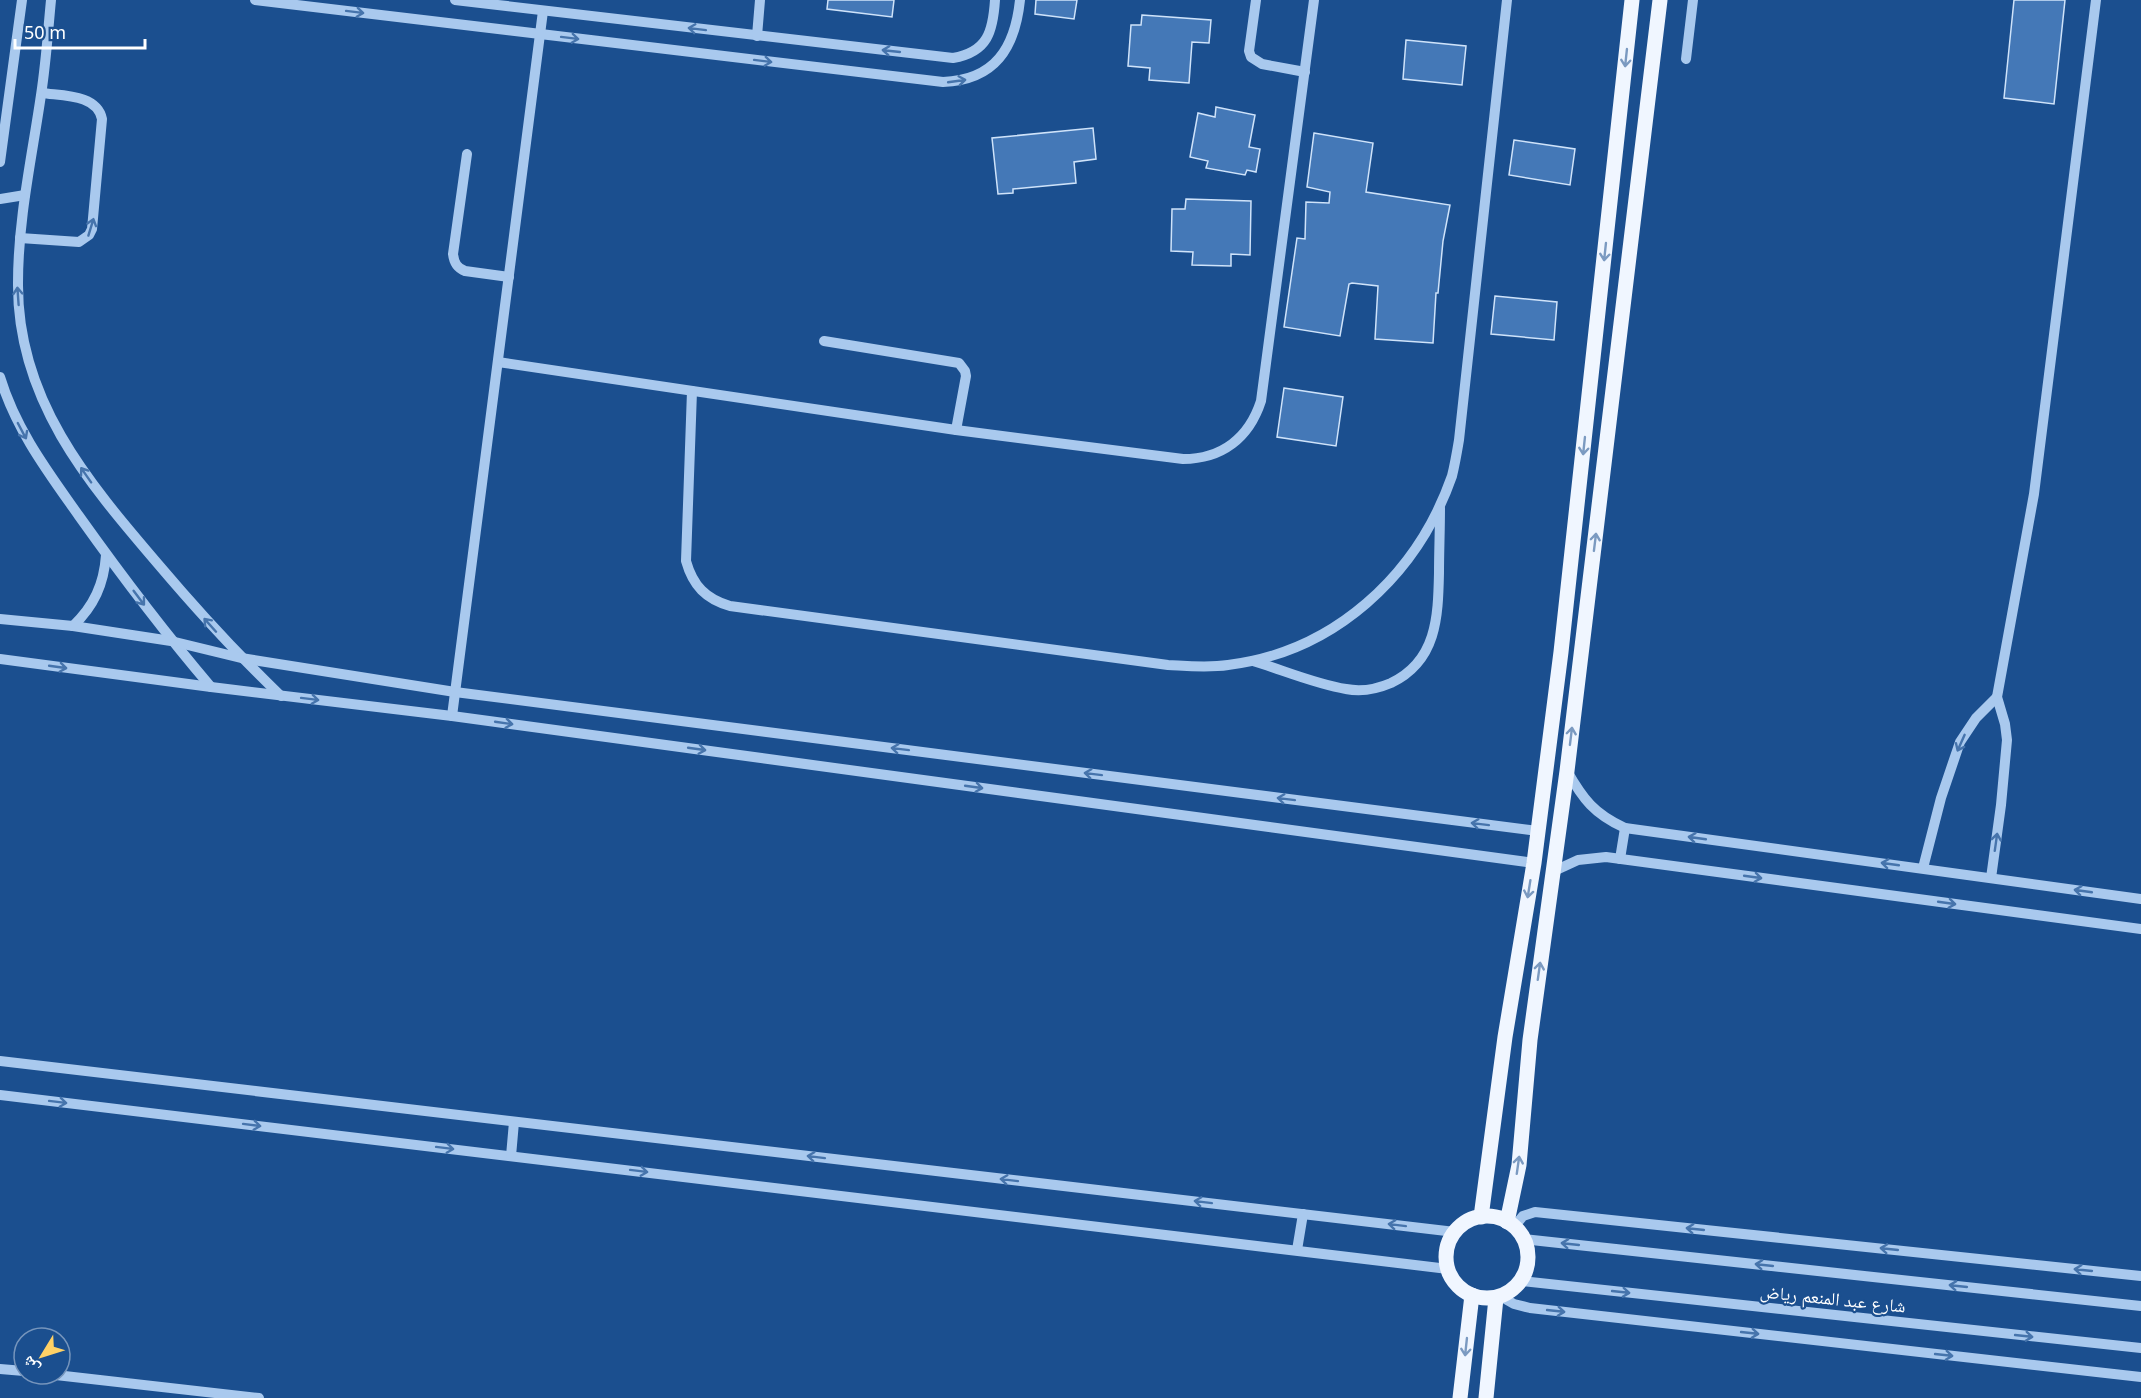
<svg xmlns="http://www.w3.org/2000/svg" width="2141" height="1398" font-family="'Noto Sans','Noto Naskh Arabic',sans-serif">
  <rect width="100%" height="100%" fill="#1b4f8f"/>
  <!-- building -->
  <g fill="#4478b7" stroke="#cfe3fa" stroke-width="1.5">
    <polygon points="828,0 894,0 892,17 827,9"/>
    <polygon points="1036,0 1077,0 1074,19 1035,14"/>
    <polygon points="2014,0 2065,0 2054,104 2004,98"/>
    <polygon points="1142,15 1211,20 1209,43 1192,42 1189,83 1149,80 1150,68 1128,66 1131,25 1141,25"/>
    <polygon points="1406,40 1466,46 1462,85 1403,79"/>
    <polygon points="1216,107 1255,115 1249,147 1260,149 1256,172 1247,170 1245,175 1206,168 1208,161 1190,157 1198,113 1215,117"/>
    <polygon points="1093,128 1096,159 1074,162 1076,183 1013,189 1013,193 998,194 992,138"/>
    <polygon points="1314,133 1373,143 1366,192 1450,205 1443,241 1438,293 1436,293 1433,343 1375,339 1378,286 1352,283 1349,284 1340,336 1284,327 1297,238 1305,239 1306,202 1329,203 1330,192 1307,187"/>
    <polygon points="1514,140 1575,149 1570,185 1509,175"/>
    <polygon points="1186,199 1251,201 1250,255 1231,254 1231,266 1192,265 1193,252 1171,251 1172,209 1185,209"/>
    <polygon points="1495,296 1557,302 1554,340 1491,334"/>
    <polygon points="1284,388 1343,397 1336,446 1277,437"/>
  </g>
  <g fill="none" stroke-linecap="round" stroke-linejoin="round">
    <!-- minor -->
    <g stroke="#a9c9ee" stroke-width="10">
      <path d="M51 0C48 31 46 63 41 95 32 157 18 219 18 283 17 399 87 481 158 564 197 610 237 654 281 696"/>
      <path d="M255 0 943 82C995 80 1015 48 1020 0"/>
      <path d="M455 0 953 58C988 52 993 31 995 0"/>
      <polyline points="1256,0 1249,51 1251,57 1262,64 1305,72"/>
      <polyline points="757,36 760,0"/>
      <polyline points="1686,59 1693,0"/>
      <path d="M467 154 453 254C454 263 457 268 465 271L509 277"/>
      <polyline points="0,162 22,0"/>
      <polyline points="0,199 25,195"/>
      <path d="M20 238 79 242 89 235 92 229 102 119C97 94 62 96 42 93"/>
      <polyline points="824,341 959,363 965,371 966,376 956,430"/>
      <path d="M498 362 956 430 1183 459C1222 459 1249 438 1261 401L1314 0"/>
      <path d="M0 377C16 430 48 472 79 516 121 575 164 632 211 687"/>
      <path d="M692 391 686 561C693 586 706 599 730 606L1168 665C1188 666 1208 668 1228 665 1334 652 1417 576 1452 476 1455 464 1457 452 1459 440L1507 0"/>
      <polyline points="0,619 73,626 171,641 241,658 455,692 1538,831"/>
      <path d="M73 626C94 606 104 584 106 555"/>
      <polyline points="0,659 211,687 452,716 1534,863"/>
      <path d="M1253 661C1283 670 1315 684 1346 689 1361 692 1377 689 1391 683 1437 661 1438 617 1439 573 1439 551 1440 530 1440 508"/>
      <polyline points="452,716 543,11"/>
      <path d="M1567 771C1583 799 1594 814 1625 828L2141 899"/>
      <polyline points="1620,859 1625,828"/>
      <polyline points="1923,868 1941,798 1960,742 1976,718 1997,697"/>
      <polyline points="1552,872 1578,860 1606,857 2141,929"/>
      <polyline points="1991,878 2001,805 2007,740 2005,724 1997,697 2034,494 2096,0"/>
      <polyline points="0,1061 1455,1232"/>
      <polyline points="0,1095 1448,1269"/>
      <polyline points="511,1156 514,1122"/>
      <polyline points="1514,1227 1523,1216 1535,1212 2141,1276"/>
      <polyline points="1523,1239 2141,1306"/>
      <polyline points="1297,1250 1303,1214"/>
      <polyline points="1521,1281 2141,1348"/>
      <polyline points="1500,1296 1514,1304 1530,1308 2141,1377"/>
      <polyline points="0,1369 24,1371"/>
      <polyline points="47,1374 259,1398"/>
    </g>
    <!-- major -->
    <g stroke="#f0f6ff" stroke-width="15">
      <circle cx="1487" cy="1257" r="41"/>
      <polyline points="1481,1217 1505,1037 1534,863 1561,652 1632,0"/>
      <polyline points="1507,1222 1519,1165 1530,1040 1567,771 1660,0"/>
      <polyline points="1460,1398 1472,1295"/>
      <polyline points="1486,1398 1496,1298"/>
    </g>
  </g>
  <!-- one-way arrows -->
  <defs><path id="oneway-shaft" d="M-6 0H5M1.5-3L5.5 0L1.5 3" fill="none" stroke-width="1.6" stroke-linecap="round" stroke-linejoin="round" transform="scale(1.5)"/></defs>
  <g stroke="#4674ac">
    <use href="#oneway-shaft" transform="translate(355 12) rotate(7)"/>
    <use href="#oneway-shaft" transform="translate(697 29) rotate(-173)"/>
    <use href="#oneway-shaft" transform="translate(570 38) rotate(7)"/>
    <use href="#oneway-shaft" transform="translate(891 51) rotate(-174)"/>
    <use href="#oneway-shaft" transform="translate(763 61) rotate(7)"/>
    <use href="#oneway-shaft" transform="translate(957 81) rotate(-8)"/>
    <use href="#oneway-shaft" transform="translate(91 227) rotate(-73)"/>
    <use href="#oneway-shaft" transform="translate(18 296) rotate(-94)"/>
    <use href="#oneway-shaft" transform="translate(22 431) rotate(62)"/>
    <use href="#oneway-shaft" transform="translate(86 475) rotate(-125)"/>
    <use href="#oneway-shaft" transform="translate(139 598) rotate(53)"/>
    <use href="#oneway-shaft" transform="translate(210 625) rotate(-132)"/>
    <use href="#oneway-shaft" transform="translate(58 667) rotate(8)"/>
    <use href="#oneway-shaft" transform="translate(310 699) rotate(7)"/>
    <use href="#oneway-shaft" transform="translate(504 723) rotate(8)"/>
    <use href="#oneway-shaft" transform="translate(1961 743) rotate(114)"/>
    <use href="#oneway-shaft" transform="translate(697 749) rotate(8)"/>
    <use href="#oneway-shaft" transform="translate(900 749) rotate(-173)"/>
    <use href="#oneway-shaft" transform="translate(1093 774) rotate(-173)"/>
    <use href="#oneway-shaft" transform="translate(974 787) rotate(8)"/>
    <use href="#oneway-shaft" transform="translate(1286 799) rotate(-173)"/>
    <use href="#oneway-shaft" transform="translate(1480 824) rotate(-173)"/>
    <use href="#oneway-shaft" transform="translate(1697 838) rotate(-172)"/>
    <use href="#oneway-shaft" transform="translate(1996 842) rotate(-82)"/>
    <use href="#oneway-shaft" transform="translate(1890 864) rotate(-172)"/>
    <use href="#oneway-shaft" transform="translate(1753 877) rotate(8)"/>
    <use href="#oneway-shaft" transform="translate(2083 891) rotate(-172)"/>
    <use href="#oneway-shaft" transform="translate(1947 903) rotate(8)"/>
    <use href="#oneway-shaft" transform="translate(58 1102) rotate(7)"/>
    <use href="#oneway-shaft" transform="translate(252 1125) rotate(7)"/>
    <use href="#oneway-shaft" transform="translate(445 1148) rotate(7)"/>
    <use href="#oneway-shaft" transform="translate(816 1157) rotate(-173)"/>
    <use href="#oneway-shaft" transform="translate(639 1171) rotate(7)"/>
    <use href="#oneway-shaft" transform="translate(1009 1180) rotate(-173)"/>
    <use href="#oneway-shaft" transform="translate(1203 1202) rotate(-173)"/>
    <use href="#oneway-shaft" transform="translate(1397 1225) rotate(-173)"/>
    <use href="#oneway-shaft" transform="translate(1695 1229) rotate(-174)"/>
    <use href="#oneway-shaft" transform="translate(1570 1244) rotate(-174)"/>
    <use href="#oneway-shaft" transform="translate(1889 1249) rotate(-174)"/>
    <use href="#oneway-shaft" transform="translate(1764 1265) rotate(-174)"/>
    <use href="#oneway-shaft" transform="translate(2083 1270) rotate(-174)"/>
    <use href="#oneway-shaft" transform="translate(1958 1286) rotate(-174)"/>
    <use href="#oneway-shaft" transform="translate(1621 1292) rotate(6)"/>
    <use href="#oneway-shaft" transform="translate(1556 1311) rotate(6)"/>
    <use href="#oneway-shaft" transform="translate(1750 1333) rotate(6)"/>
    <use href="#oneway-shaft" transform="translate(2024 1336) rotate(6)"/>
    <use href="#oneway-shaft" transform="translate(1944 1355) rotate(6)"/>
  </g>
  <g stroke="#7b9ac1">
    <use href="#oneway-shaft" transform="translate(1626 58) rotate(96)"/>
    <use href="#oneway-shaft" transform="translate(1605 252) rotate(96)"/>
    <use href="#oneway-shaft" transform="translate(1584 446) rotate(96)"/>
    <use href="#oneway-shaft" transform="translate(1595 542) rotate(-83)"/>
    <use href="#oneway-shaft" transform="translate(1571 736) rotate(-83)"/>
    <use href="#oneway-shaft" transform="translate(1529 889) rotate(99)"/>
    <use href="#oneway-shaft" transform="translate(1539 971) rotate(-82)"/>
    <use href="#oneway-shaft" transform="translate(1518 1165) rotate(-82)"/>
    <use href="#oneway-shaft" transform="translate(1466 1347) rotate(96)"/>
  </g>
  <g text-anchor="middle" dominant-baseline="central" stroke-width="4.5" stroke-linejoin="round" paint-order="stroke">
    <!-- street labels -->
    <g font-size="18" fill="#fff" stroke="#1b4f8f">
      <text transform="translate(1833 1298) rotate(6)">شارع عبد المنعم رياض</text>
    </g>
  </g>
  <!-- north arrow -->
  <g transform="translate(42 1356) rotate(232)"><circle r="28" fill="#1b4f8f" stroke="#7695bc" stroke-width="1.5"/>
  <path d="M0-4.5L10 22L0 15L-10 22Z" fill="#ffd166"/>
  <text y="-9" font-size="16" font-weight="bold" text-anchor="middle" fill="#ffffff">ش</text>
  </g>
  <!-- scale -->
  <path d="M15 39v9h130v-9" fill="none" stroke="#ffffff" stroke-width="3"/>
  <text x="24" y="39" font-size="18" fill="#ffffff" stroke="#1b4f8f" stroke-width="4.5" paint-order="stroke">50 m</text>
</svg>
